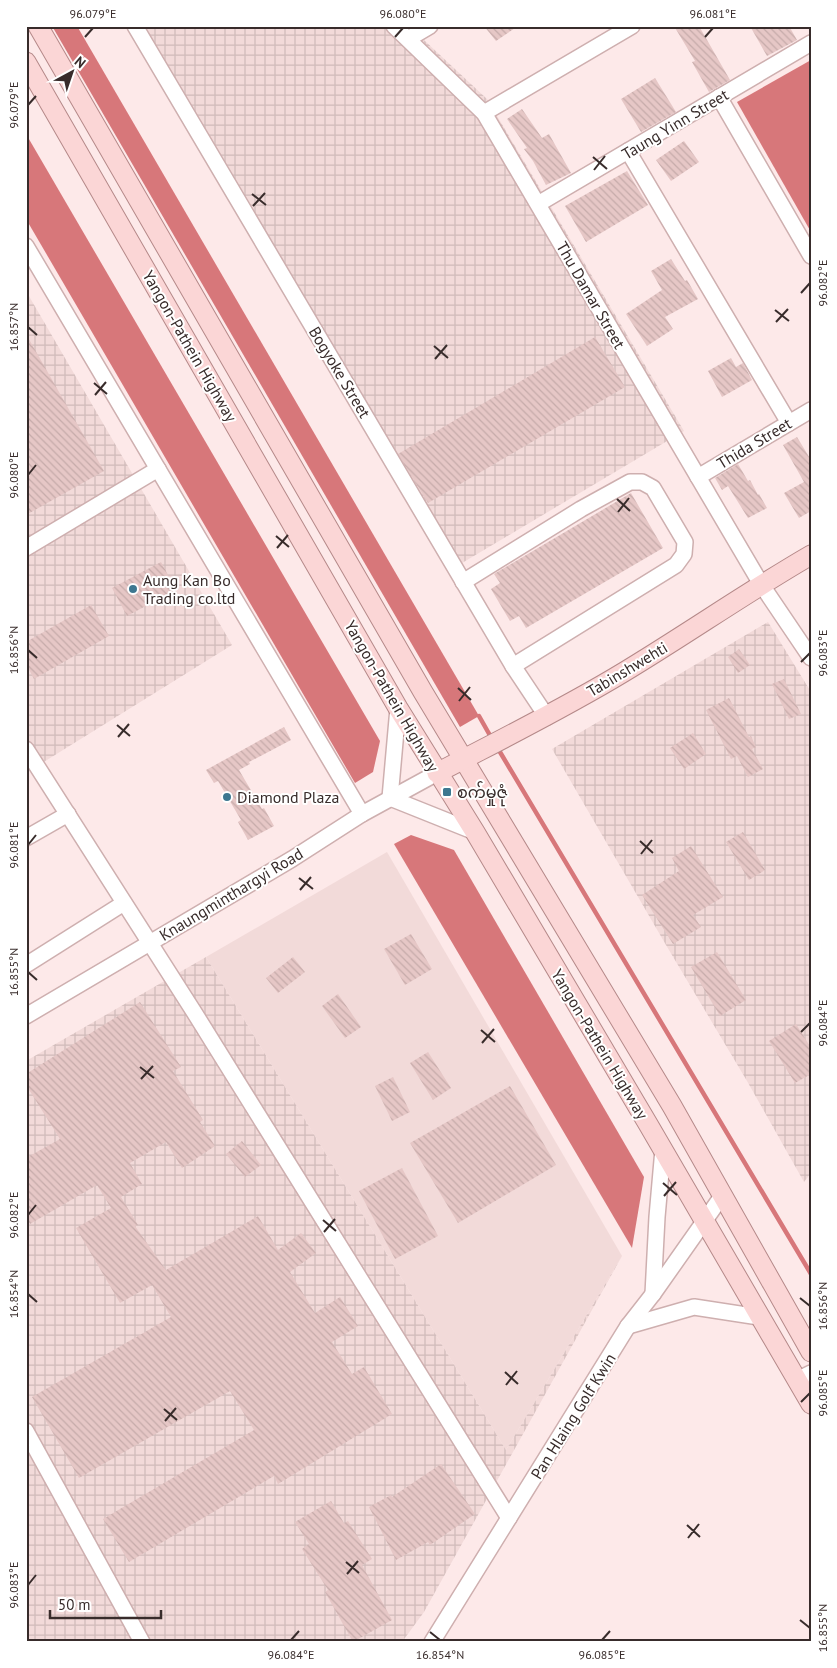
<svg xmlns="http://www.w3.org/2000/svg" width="837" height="1668" font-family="'PT Sans','Noto Sans Myanmar',sans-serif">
  <defs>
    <pattern id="industrial-grid" width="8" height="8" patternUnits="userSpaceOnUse" patternTransform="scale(1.25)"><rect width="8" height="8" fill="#f2dad9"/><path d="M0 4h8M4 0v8" fill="none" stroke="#d0bbba"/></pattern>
    <pattern id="building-back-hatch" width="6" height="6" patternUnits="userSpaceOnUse" patternTransform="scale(1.25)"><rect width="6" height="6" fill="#e6c7c6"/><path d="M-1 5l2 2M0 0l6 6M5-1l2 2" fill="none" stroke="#c6abaa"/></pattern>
  </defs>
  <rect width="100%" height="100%" fill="#fde9e9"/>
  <!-- built -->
  <polygon fill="#f2dad9" points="387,852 622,1256 506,1450 206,957"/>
  <!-- industrial -->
  <g fill="url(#industrial-grid)">
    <polygon points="141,26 409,26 487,99 684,431 457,566"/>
    <polygon points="26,291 232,645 26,773"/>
    <polygon points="768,622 811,692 811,1173 804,1182 747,1081 666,945 552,749"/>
    <polygon points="206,957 506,1450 622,1256 424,1612 402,1642 26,1642 26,1061"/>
  </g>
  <!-- water -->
  <g fill="#d7777a">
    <polygon points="52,26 77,26 479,716 460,727"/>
    <polygon points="811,60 811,232 737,102"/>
    <polygon points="26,134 380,741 373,772 355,783 26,219"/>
    <polygon points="411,835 454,850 644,1177 632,1248 394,844"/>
  </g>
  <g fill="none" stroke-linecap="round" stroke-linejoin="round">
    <!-- stream -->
    <g stroke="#d7777a" stroke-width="4.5">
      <polyline points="479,716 492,739"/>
      <polyline points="497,747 811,1274"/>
    </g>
  </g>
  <!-- building -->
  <g fill="url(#building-back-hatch)">
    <polygon points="484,26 518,26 496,41"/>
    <polygon points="674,26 699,26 730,80 709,92 692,62 695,61"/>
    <polygon points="750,26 789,26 797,40 767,56"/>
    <polygon points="655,78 676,112 641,132 621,99"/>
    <polygon points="522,109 542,138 549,134 571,173 546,185 533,161 524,149 527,148 507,119"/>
    <polygon points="684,141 699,162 671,181 656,160"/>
    <polygon points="627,171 648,205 586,242 565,206"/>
    <polygon points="671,259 685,281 687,280 698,299 665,317 673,329 647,346 626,314 662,290 651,271"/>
    <polygon points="26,334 104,471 26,515"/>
    <polygon points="595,337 625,387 428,503 398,454"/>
    <polygon points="731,358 736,367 743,363 752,380 722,397 708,371"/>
    <polygon points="797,437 811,460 811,511 799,518 784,493 804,482 783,445"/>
    <polygon points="738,464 748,481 750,480 758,495 759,494 767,508 748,518 728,486 722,490 715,478"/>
    <polygon points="631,493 663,548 526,628 519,616 510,621 491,589 500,583 494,574"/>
    <polygon points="161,562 176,590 127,616 112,588"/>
    <polygon points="91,605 109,636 34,679 26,664 26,642"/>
    <polygon points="739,649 750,665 738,673 728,657"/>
    <polygon points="784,679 801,714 789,719 772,684"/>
    <polygon points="729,698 749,737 751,736 756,747 752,749 763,769 748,777 737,756 731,759 706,710"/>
    <polygon points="284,727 291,740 249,762 250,764 239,770 262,809 264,808 274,826 248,840 238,822 241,820 218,781 214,783 206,770"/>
    <polygon points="693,733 706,754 684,769 670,748"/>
    <polygon points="743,832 765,870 749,880 726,842"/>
    <polygon points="691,846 723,897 693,915 701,927 673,944 642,895 679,871 672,858"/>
    <polygon points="411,934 432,969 405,985 384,949"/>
    <polygon points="717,952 746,1000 720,1016 691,967"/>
    <polygon points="293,957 305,972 278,993 266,978"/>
    <polygon points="338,994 361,1027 345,1038 322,1006"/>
    <polygon points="140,1002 181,1067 173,1071 203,1120 200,1122 215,1146 182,1168 166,1142 130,1163 142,1184 121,1197 138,1225 135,1226 166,1270 258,1216 278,1250 301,1233 316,1253 290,1272 315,1313 340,1297 358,1326 332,1342 352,1374 364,1367 392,1414 278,1484 274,1476 129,1562 103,1519 254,1430 230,1391 79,1478 32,1397 171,1317 152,1285 120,1303 76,1228 111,1208 97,1185 30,1224 26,1217 26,1158 60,1139 26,1085 26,1074"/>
    <polygon points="796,1024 811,1048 811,1074 795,1083 769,1041"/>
    <polygon points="428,1052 451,1088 433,1100 410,1063"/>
    <polygon points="393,1077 410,1112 392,1121 375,1086"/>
    <polygon points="510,1086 556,1165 458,1223 410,1143"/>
    <polygon points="242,1141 261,1165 245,1177 226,1154"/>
    <polygon points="402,1168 438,1236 395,1259 359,1191"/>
    <polygon points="441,1464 475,1514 430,1545 428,1542 396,1560 369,1507 391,1495 392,1497"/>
    <polygon points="331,1501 344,1523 348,1521 372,1559 362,1565 392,1620 353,1642 325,1592 328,1590 302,1549 309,1544 295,1522"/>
  </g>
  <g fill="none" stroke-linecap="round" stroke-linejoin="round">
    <!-- minor casing -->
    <g stroke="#ceafaf" stroke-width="18">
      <g id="minor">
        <polyline points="135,26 513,666 547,717"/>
        <polyline points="394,26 484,113 761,584 811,658"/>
        <polyline points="408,39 430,26"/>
        <polyline points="719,97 811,256"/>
        <polyline points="484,113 632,26"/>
        <polyline points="628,151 789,423"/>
        <polyline points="538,204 811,43"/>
        <polyline points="26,246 362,814"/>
        <polyline points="698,477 811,410"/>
        <polyline points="26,548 158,469"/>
        <polyline points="463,582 581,509 630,482 642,482 653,488 685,542 684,554 676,565 513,666"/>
        <polyline points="26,749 194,1012 509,1518"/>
        <polyline points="390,798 475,832"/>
        <polyline points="390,798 398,708"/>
        <polyline points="26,838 68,814"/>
        <polyline points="26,965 124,903"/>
        <polyline points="26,1016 292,859 362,814 437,773"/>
        <polyline points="653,1294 657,1217 663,1149"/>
        <polyline points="628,1326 694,1307 759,1317"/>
        <polyline points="797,1380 811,1373"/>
        <polyline points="26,1431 142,1642"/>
        <polyline points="432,1642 628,1326 653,1294 722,1196"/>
      </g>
    </g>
    <!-- major casing -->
    <g stroke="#b58989" stroke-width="21">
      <g id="major">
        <polyline points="38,26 423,692 672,1106 811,1352"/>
        <polyline points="26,62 398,708 475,832 648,1124 811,1404"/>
        <path d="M437 773C500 740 563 709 624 672 687 634 747 592 811 555"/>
      </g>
    </g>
    <!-- minor -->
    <use href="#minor" stroke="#fff" stroke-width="15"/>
    <!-- major -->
    <use href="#major" stroke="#fbd6d6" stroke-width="19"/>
  </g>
  <!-- ticks -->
  <path fill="none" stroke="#382c2b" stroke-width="2" d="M85 37 93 28M395 37 403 28M705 37 713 28M28 105 36 96M593 157 607 169M594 170 605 156M252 194 266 205M253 206 265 193M801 293 810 283M775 310 789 321M776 322 788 309M28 327 37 335M434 346 448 358M435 359 447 345M94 383 107 394M95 395 106 382M28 475 36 465M617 499 630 511M618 512 629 498M276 536 289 547M277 548 288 535M28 650 37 658M801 662 810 653M458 688 471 700M459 701 470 687M117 725 130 736M118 737 129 724M640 841 653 853M28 845 36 835M641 854 652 840M299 878 313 889M300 890 311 877M28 972 37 980M481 1030 495 1042M801 1032 810 1023M482 1043 494 1029M140 1067 154 1078M141 1079 153 1066M663 1183 677 1195M664 1196 676 1182M28 1215 36 1205M323 1220 336 1231M324 1232 335 1219M28 1294 37 1302M800 1298 810 1306M505 1372 518 1384M506 1385 517 1371M801 1402 810 1393M164 1409 177 1420M165 1421 176 1408M687 1525 700 1537M688 1538 699 1524M346 1562 359 1573M347 1574 358 1561M28 1585 36 1575M800 1620 810 1628M430 1632 440 1640M291 1640 299 1631M602 1640 610 1631"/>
  <!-- markers -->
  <g fill="#3d7790" stroke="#fff" stroke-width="2">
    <circle cx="133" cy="589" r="5"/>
    <rect x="442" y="787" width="10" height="10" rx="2.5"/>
    <circle cx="227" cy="797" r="5"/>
  </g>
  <g text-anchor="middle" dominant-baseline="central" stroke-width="4" stroke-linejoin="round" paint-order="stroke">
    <!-- street labels -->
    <g font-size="16" fill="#382c2b" stroke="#fff">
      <text transform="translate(675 124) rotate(-31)">Taung Yinn Street</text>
      <text transform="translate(591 295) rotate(60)">Thu Damar Street</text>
      <text transform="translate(190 346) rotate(60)">Yangon-Pathein Highway</text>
      <text transform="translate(340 372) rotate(59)">Bogyoke Street</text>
      <text transform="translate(754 443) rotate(-31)">Thida Street</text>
      <text transform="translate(627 669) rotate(-31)">Tabinshwehti</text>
      <text transform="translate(392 696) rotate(60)">Yangon-Pathein Highway</text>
      <text transform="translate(231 894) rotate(-31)">Knaungminthargyi Road</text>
      <text transform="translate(600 1044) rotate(59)">Yangon-Pathein Highway</text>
      <text transform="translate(573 1416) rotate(-58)">Pan Hlaing Golf Kwin</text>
    </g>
    <!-- poi labels -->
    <g font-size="16" fill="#382c2b" stroke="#fff" text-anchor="start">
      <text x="143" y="580">Aung Kan Bo<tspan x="143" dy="18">Trading co.ltd</tspan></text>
      <text x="457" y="792">စက်မှုဇုံ</text>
      <text x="237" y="797">Diamond Plaza</text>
    </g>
  </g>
  <!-- border -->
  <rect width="837" height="1668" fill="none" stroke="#ffffff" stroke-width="55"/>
  <!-- north arrow -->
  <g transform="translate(72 72) rotate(40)" stroke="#ffffff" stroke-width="4" paint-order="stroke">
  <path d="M0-4L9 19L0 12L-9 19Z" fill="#382c2b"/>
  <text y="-8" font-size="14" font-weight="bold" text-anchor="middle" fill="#382c2b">N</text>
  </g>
  <!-- scale -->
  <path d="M50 1610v8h111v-8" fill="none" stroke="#382c2b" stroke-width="2.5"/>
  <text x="58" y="1610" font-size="15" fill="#382c2b" stroke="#ffffff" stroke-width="4" paint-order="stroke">50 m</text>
  <rect x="28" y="28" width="782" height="1612" fill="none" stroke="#382c2b" stroke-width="2"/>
  <g font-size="12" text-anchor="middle" fill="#382c2b">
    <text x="93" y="18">96.079°E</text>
    <text x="403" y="18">96.080°E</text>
    <text x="713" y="18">96.081°E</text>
    <text transform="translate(14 105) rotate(-90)" y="4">96.079°E</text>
    <text transform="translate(823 283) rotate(-90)" y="4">96.082°E</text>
    <text transform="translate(14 327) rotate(-90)" y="4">16.857°N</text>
    <text transform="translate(14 475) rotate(-90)" y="4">96.080°E</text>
    <text transform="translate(14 650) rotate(-90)" y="4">16.856°N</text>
    <text transform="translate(823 653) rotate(-90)" y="4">96.083°E</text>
    <text transform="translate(14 845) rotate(-90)" y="4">96.081°E</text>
    <text transform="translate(14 972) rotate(-90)" y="4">16.855°N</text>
    <text transform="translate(823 1023) rotate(-90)" y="4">96.084°E</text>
    <text transform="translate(14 1215) rotate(-90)" y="4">96.082°E</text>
    <text transform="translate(14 1294) rotate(-90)" y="4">16.854°N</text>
    <text transform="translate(823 1306) rotate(-90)" y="4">16.856°N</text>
    <text transform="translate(823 1393) rotate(-90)" y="4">96.085°E</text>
    <text transform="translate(14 1585) rotate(-90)" y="4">96.083°E</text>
    <text transform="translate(823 1628) rotate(-90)" y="4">16.855°N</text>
    <text x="291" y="1659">96.084°E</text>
    <text x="440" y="1659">16.854°N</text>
    <text x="602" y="1659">96.085°E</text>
  </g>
</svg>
